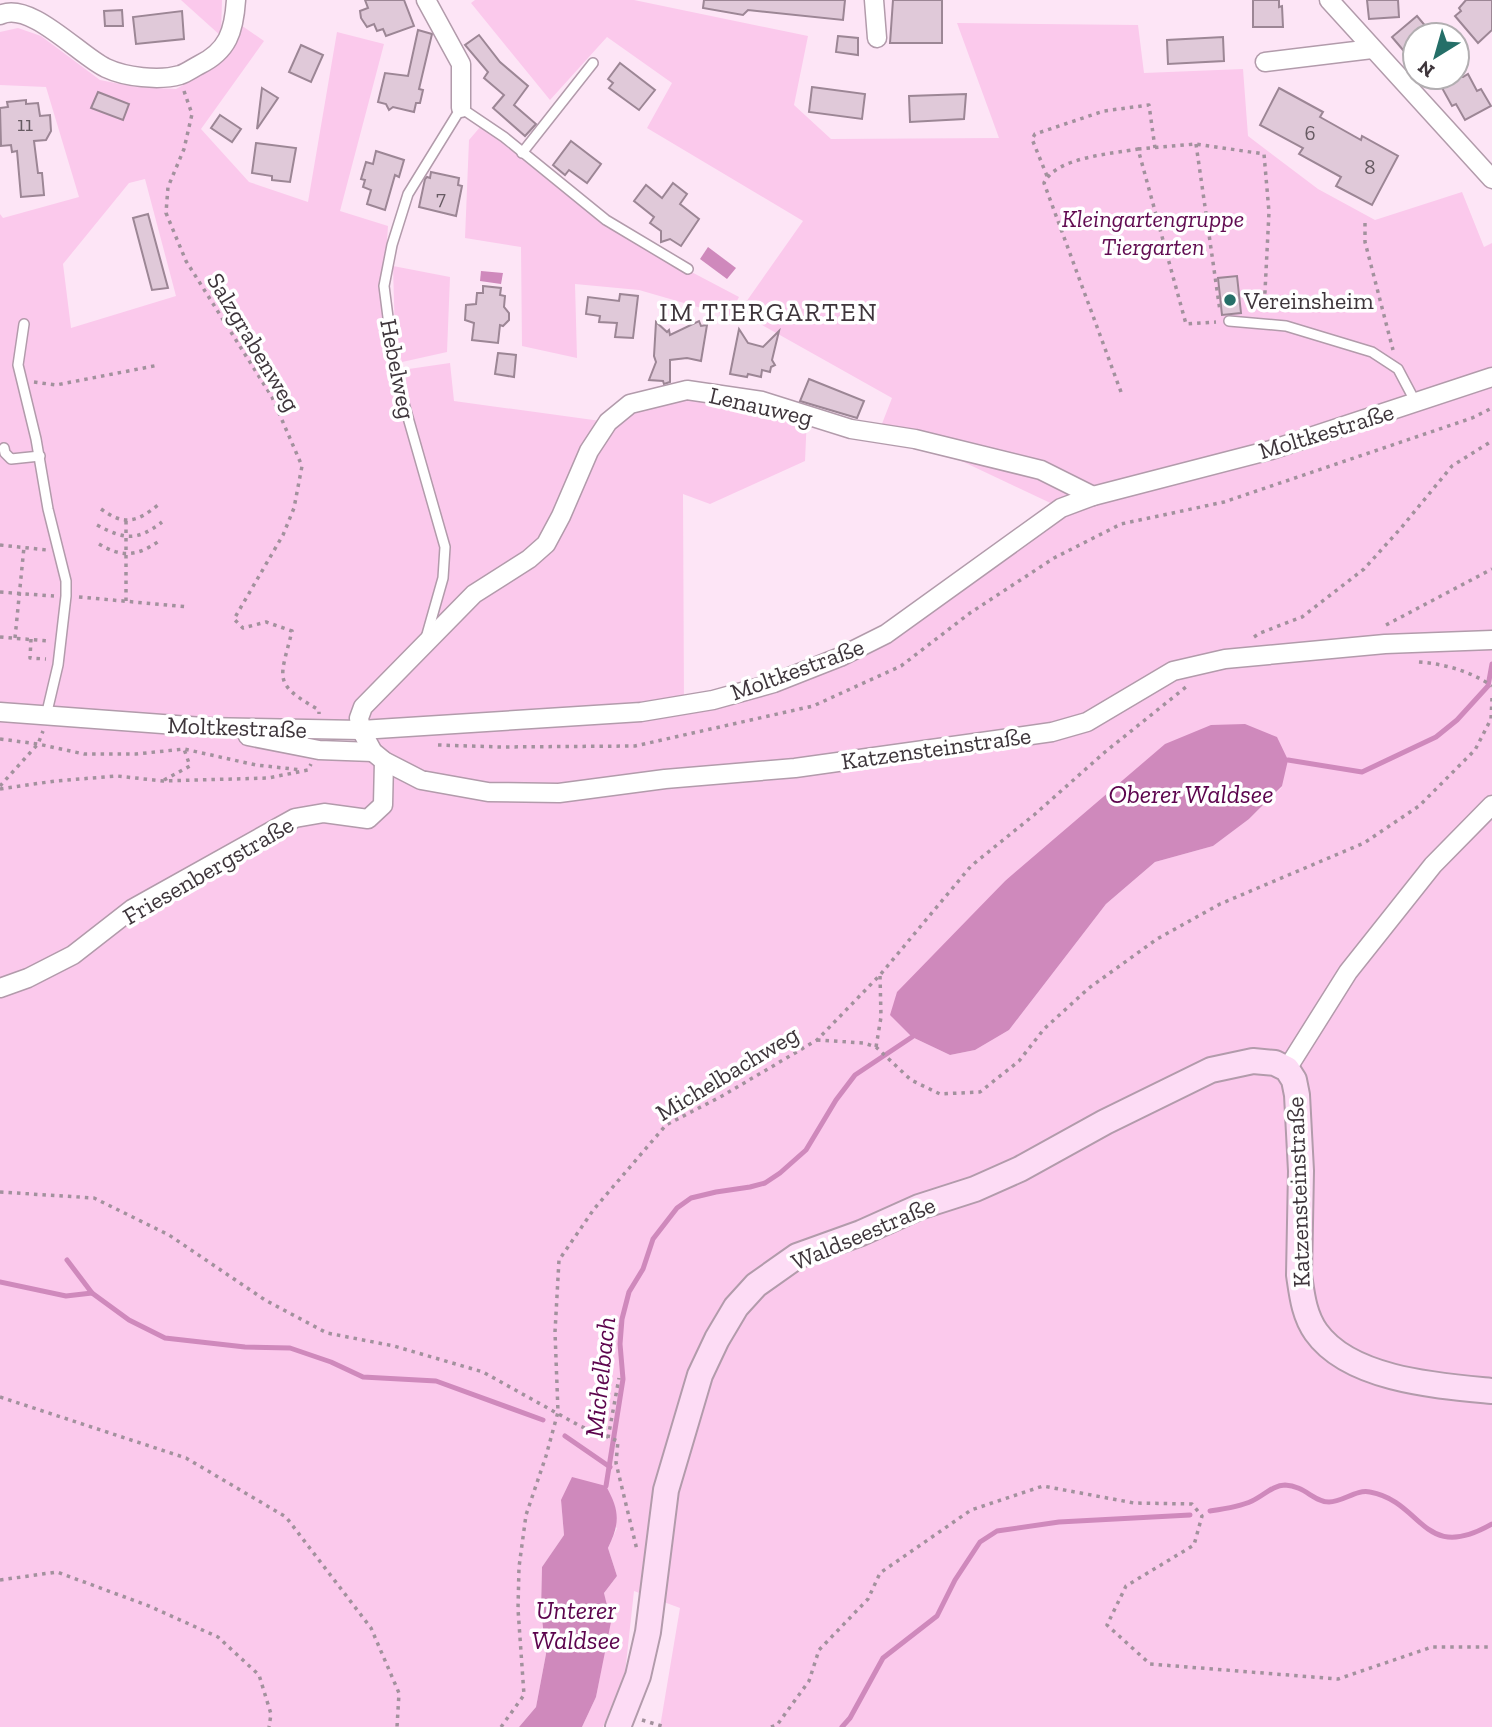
<svg xmlns="http://www.w3.org/2000/svg" width="1492" height="1727" font-family="'Zilla Slab',serif">
  <rect width="100%" height="100%" fill="#fde5f6"/>
  <!-- green -->
  <g fill="#fbc9ec" fill-rule="evenodd">
    <polygon points="181,0 222,0 221,36"/>
    <path d="M475 0H634L808 36 794 105 831 139 999 138 957 23 1138 25 1144 73 1243 69 1248 136 1318 189 1375 220 1462 192 1484 247 1492 243V1727H660L680 1608 634 1591 625 1673 603 1727H582L596 1697 610 1622 604 1593 617 1576 608 1548 617 1528 561 1500 564 1535 542 1567 541 1610 546 1654 536 1707 519 1727H0V214L3 218 79 197 46 87 0 85V32L18 28 41 36 100 80 136 87 176 89 205 73 226 51 238 23 264 41 201 129 249 182 308 202 337 32 384 44 340 211 388 226 384 286 395 371 450 363 454 401 608 422 687 390 807 416 805 461 710 504 683 494 684 704 840 657 1061 508 915 439 878 434 892 398 739 312 803 221 647 128 672 83 607 37 550 100 471 3ZM145 179 176 296 71 328 63 264 129 183ZM209 727 361 731 373 751ZM1282 787 1249 819 1213 846 1155 862 1106 904 1009 1030 975 1050 950 1055 912 1037 953 937 1005 881Z"/>
    <polygon points="481,126 606,227 739,297 729,316 639,290 575,284 577,358 522,346 521,247 465,238 469,140"/>
    <polygon points="393,266 450,277 447,352 402,362 395,336"/>
  </g>
  <!-- water -->
  <g fill="#cf89bc">
    <polygon points="708,247 736,268 727,279 700,259"/>
    <polygon points="481,271 503,273 501,284 480,281"/>
    <polygon points="1245,724 1277,737 1288,760 1282,786 1249,819 1213,846 1155,862 1106,904 1009,1030 975,1050 950,1055 912,1037 890,1015 897,992 1005,881 1165,744 1211,725"/>
    <path d="M572 1477 606 1486C620 1511 620 1523 608 1548L617 1576 604 1593 611 1622 596 1697 582 1727H519L536 1707 546 1654 541 1610 542 1567 564 1535 561 1500Z"/>
  </g>
  <g fill="none" stroke-linecap="round" stroke-linejoin="round">
    <!-- stream -->
    <g stroke="#cf89bc" stroke-width="5">
      <polyline points="1288,760 1362,772 1436,737 1457,720 1488,686 1492,664"/>
      <polyline points="67,1260 92,1293 129,1320 165,1338 245,1347 290,1348 331,1362 363,1377 436,1381 543,1420"/>
      <polyline points="0,1282 66,1296 92,1293"/>
      <polyline points="565,1436 610,1467"/>
      <polyline points="606,1486 623,1379 620,1344 622,1319 629,1292 643,1269 653,1239 677,1208 691,1198 716,1192 750,1187 765,1183 780,1173 806,1150 836,1100 855,1075 912,1037"/>
      <path d="M1210 1511C1224 1509 1239 1507 1252 1501 1263 1496 1273 1485 1285 1485 1305 1486 1314 1502 1329 1502 1343 1502 1356 1489 1370 1492 1424 1502 1422 1564 1492 1524"/>
      <polyline points="842,1727 850,1718 883,1658 937,1616 955,1580 980,1542 997,1531 1059,1522 1190,1515"/>
    </g>
  </g>
  <!-- building -->
  <g fill="#e0c9d9" stroke="#9c8695" stroke-width="2">
    <polygon points="365,0 404,0 414,26 386,36 383,29 377,31 374,24 367,27 361,18 360,11 368,8"/>
    <polygon points="704,0 845,0 843,20 748,10 743,15 703,8"/>
    <polygon points="893,0 942,0 942,43 890,43"/>
    <polygon points="1253,0 1279,0 1279,7 1282,6 1283,27 1253,27"/>
    <polygon points="1367,0 1398,0 1399,17 1369,19"/>
    <polygon points="1466,0 1492,0 1492,30 1478,43 1455,16 1461,11 1459,8"/>
    <polygon points="122,10 123,26 105,26 104,11"/>
    <polygon points="182,11 184,39 136,44 133,17"/>
    <polygon points="1417,16 1427,28 1420,35 1415,35 1415,39 1403,50 1392,37"/>
    <polygon points="418,30 432,34 419,89 423,90 420,103 416,103 414,112 393,107 389,110 386,104 378,102 385,73 408,76"/>
    <polygon points="479,35 500,62 528,86 514,105 536,124 525,136 493,108 504,95 484,78 488,72 465,45"/>
    <polygon points="838,36 858,38 858,55 836,52"/>
    <polygon points="1223,37 1224,61 1168,64 1167,40"/>
    <polygon points="301,45 323,55 311,82 289,72"/>
    <polygon points="620,63 655,90 639,110 609,88 613,83 608,79"/>
    <polygon points="1468,74 1477,91 1481,89 1491,106 1465,120 1456,104 1452,106 1436,77 1463,77"/>
    <polygon points="812,87 865,94 862,119 809,112"/>
    <polygon points="262,88 278,98 257,129"/>
    <polygon points="1279,88 1323,112 1320,117 1361,140 1362,136 1398,156 1372,205 1336,186 1341,177 1299,154 1303,148 1260,125"/>
    <polygon points="98,92 129,104 123,120 91,108"/>
    <polygon points="966,94 964,119 910,122 909,96"/>
    <polygon points="26,100 26,104 38,103 40,116 50,115 51,131 46,140 34,141 38,173 42,173 44,195 21,197 17,151 12,152 11,145 1,146 0,108 8,107 7,102"/>
    <polygon points="220,115 241,129 232,142 211,128"/>
    <polygon points="571,141 601,164 587,183 569,170 565,175 553,165"/>
    <polygon points="256,143 296,148 290,182 272,180 272,176 252,173"/>
    <polygon points="376,151 404,160 399,177 395,175 385,210 367,204 371,190 363,187 365,180 361,179 366,162 373,164"/>
    <polygon points="431,172 459,178 458,185 462,186 456,216 419,207 425,179 427,177 430,178"/>
    <polygon points="673,183 687,194 680,204 699,219 681,246 670,239 661,242 661,231 650,223 654,217 634,201 646,185 662,198"/>
    <polygon points="148,214 168,288 152,290 133,218"/>
    <polygon points="1237,276 1241,313 1222,315 1218,278"/>
    <polygon points="483,286 501,288 500,295 505,296 504,307 509,313 509,320 503,326 500,325 498,343 472,340 474,323 465,320 466,305 476,304 477,293 483,293"/>
    <polygon points="620,294 638,296 633,338 615,337 617,323 599,322 600,316 586,314 588,297 619,301"/>
    <polygon points="699,321 701,326 707,325 701,361 687,358 670,360 670,382 664,384 663,381 649,380 656,362 654,356 656,322 667,332 669,330 670,335"/>
    <polygon points="739,329 748,343 763,347 779,331 772,360 775,365 771,367 770,372 762,370 761,377 748,374 747,377 730,374"/>
    <polygon points="498,353 516,355 514,377 495,374"/>
    <polygon points="809,379 864,401 857,418 800,401"/>
  </g>
  <g fill="none" stroke-linecap="round" stroke-linejoin="round">
    <!-- lane casing -->
    <g stroke="#b29bab" stroke-width="12">
      <g id="lane">
        <polyline points="522,153 593,63"/>
        <polyline points="1229,321 1286,326 1372,352 1398,369 1416,403"/>
        <polyline points="24,324 18,365 36,439 48,509 66,581 66,596 58,665 46,716"/>
        <polyline points="4,448 5,453 11,459 40,456"/>
        <polyline points="426,638 443,578 445,547 395,372 384,286 392,245 408,194 461,108 504,137 606,220 688,269"/>
      </g>
    </g>
    <!-- street casing -->
    <g stroke="#b29bab" stroke-width="21">
      <g id="street">
        <polyline points="426,0 461,64 461,108"/>
        <polyline points="874,0 877,38"/>
        <polyline points="1329,0 1492,179"/>
        <path d="M0 15C30 0 80 56 106 68 125 77 159 81 180 75 186 73 193 68 199 65 228 51 234 31 236 0"/>
        <polyline points="1265,62 1372,49"/>
        <polyline points="1093,496 1041,470 915,439 851,429 762,401 687,390 630,404 608,422 589,451 561,516 546,544 529,559 474,594 363,707 359,718 361,730 373,752 384,761 421,780 488,792 559,793 665,779 795,768 1052,732 1087,722 1173,671 1225,659 1385,644 1492,640"/>
        <polyline points="0,712 203,727 361,730 641,712 713,700 774,683 840,657 886,634 1061,508 1093,496 1271,450 1492,377"/>
        <polyline points="248,736 319,750 373,752"/>
        <polyline points="0,988 28,978 73,955 132,909 295,818 324,813 368,819 383,805 384,761"/>
        <polyline points="1287,1069 1348,972 1433,865 1492,805"/>
      </g>
    </g>
    <!-- secondary casing -->
    <g stroke="#b29bab" stroke-width="28">
      <path id="secondary" d="M618 1727 638 1676 648 1632 666 1490 700 1375 717 1339 736 1307 756 1285 797 1256 861 1233 919 1207 975 1189 1020 1169 1105 1122 1211 1070 1253 1061 1275 1063 1287 1069 1294 1080 1297 1095 1301 1171 1299 1275C1302 1295 1304 1315 1316 1332 1350 1380 1439 1386 1492 1391"/>
    </g>
    <!-- path -->
    <g stroke="#a2919d" stroke-width="3.5" stroke-dasharray="3.5 5" stroke-linecap="butt">
      <path d="M184 91 192 114 184 149 168 187 166 213 186 261 272 397 302 466 294 508 283 535 234 619 243 628 266 622 292 631C280 680 272 683 319 710V714"/>
      <polyline points="1196,144 1220,311"/>
      <polyline points="1138,149 1196,144 1264,154 1269,212 1264,311"/>
      <polyline points="1047,176 1032,139 1035,134 1104,111 1149,105 1155,148"/>
      <polyline points="1365,223 1365,242 1393,350"/>
      <polyline points="34,382 56,385 159,365"/>
      <path d="M1121 392 1044 183C1056 157 1111 154 1138 149L1186 324 1216 322"/>
      <path d="M101 509C124 526 137 522 158 505"/>
      <path d="M97 525C125 540 137 541 162 522"/>
      <path d="M99 544C122 558 138 556 159 541"/>
      <polyline points="0,545 47,550"/>
      <polyline points="0,592 54,596"/>
      <polyline points="79,597 189,607"/>
      <polyline points="126,601 126,520"/>
      <polyline points="1386,625 1492,569"/>
      <polyline points="0,637 48,641"/>
      <polyline points="1254,637 1260,633 1302,617 1364,569 1401,528 1452,466 1492,441"/>
      <polyline points="15,638 24,547"/>
      <polyline points="31,639 30,658 46,659"/>
      <path d="M1419 662C1445 664 1470 671 1492 686"/>
      <polyline points="0,739 38,744 84,754 136,754 184,749 256,765 302,770"/>
      <polyline points="438,745 501,747 635,746 813,706 901,666 970,613 1054,558 1121,524 1224,502 1472,418 1492,408"/>
      <polyline points="164,780 190,766 184,749"/>
      <polyline points="0,786 38,744 43,731"/>
      <polyline points="0,789 55,781 117,776 163,781 268,778 308,770 311,764"/>
      <polyline points="817,1040 864,1043 876,1047 911,1080 940,1094 980,1092 1019,1061 1044,1029 1089,988 1157,939 1220,904 1364,843 1419,806 1475,750 1491,719 1492,698"/>
      <polyline points="876,1047 881,1017 880,975"/>
      <polyline points="0,1192 94,1198 169,1235 265,1300 327,1333 394,1346 483,1372 580,1426 618,1441 616,1463 637,1550"/>
      <polyline points="0,1397 186,1458 286,1517 371,1628 399,1693 397,1727"/>
      <polyline points="608,1438 619,1378"/>
      <polyline points="0,1580 57,1572 149,1606 218,1637 259,1675 271,1714 269,1727"/>
      <polyline points="642,1720 665,1727"/>
      <polyline points="501,1727 524,1695 518,1609 519,1567 526,1515 546,1456 558,1412 555,1332 559,1260 594,1209 666,1125 722,1096 817,1040 880,975 971,866 1034,815 1105,752 1186,687"/>
      <polyline points="771,1727 777,1725 809,1681 819,1650 868,1599 880,1573 971,1510 1043,1486 1134,1503 1192,1504 1202,1516 1194,1545 1126,1586 1107,1625 1150,1664 1338,1679 1432,1647 1492,1647"/>
    </g>
    <!-- lane -->
    <use href="#lane" stroke="#fff" stroke-width="9"/>
    <!-- street -->
    <use href="#street" stroke="#fff" stroke-width="18"/>
    <!-- secondary -->
    <use href="#secondary" stroke="#fddcf5" stroke-width="24"/>
  </g>
  <!-- markers -->
  <circle fill="#256f68" stroke="#fff" stroke-width="2.5" cx="1230" cy="300" r="7"/>
  <g text-anchor="middle" dominant-baseline="central" stroke-width="7" stroke-linejoin="round" paint-order="stroke">
    <!-- number labels -->
    <g font-size="21" fill="#665a62">
      <text x="25" y="123">11</text>
      <text x="1310" y="132">6</text>
      <text x="1370" y="166">8</text>
      <text x="441" y="197">7</text>
    </g>
    <!-- park labels -->
    <g font-size="24" font-style="italic" fill="#610b51" stroke="#fff">
      <text x="1153" y="218">Kleingartengruppe<tspan x="1153" dy="28">Tiergarten</tspan></text>
    </g>
    <!-- poi labels -->
    <g font-size="24" fill="#3e353b" stroke="#fff" text-anchor="start">
      <text x="1244" y="300">Vereinsheim</text>
    </g>
    <!-- street labels -->
    <g font-size="24" fill="#3e353b" stroke="#fff">
      <text transform="translate(254 342) rotate(59)">Salzgrabenweg</text>
      <text transform="translate(398 369) rotate(79)">Hebelweg</text>
      <text transform="translate(761 406) rotate(13)">Lenauweg</text>
      <text transform="translate(1326 431) rotate(-17)">Moltkestraße</text>
      <text transform="translate(797 669) rotate(-20)">Moltkestraße</text>
      <text transform="translate(237 727) rotate(2)">Moltkestraße</text>
      <text transform="translate(936 748) rotate(-8)">Katzensteinstraße</text>
      <text transform="translate(208 870) rotate(-30)">Friesenbergstraße</text>
      <text transform="translate(727 1073) rotate(-31)">Michelbachweg</text>
      <text transform="translate(1298 1192) rotate(-92)">Katzensteinstraße</text>
      <text transform="translate(863 1233) rotate(-23)">Waldseestraße</text>
    </g>
    <!-- neighbourhood labels -->
    <g font-size="26" letter-spacing="2" fill="#3e353b" stroke="#fff">
      <text x="769" y="312">IM TIERGARTEN</text>
    </g>
    <!-- water labels -->
    <g font-size="26" font-style="italic" fill="#5c044d" stroke="#fff">
      <text x="1191" y="794">Oberer Waldsee</text>
      <text transform="translate(600 1377) rotate(-84)">Michelbach</text>
      <text x="576" y="1610">Unterer<tspan x="576" dy="30">Waldsee</tspan></text>
    </g>
  </g>
  <!-- north arrow -->
  <g transform="translate(1436 56) rotate(217)"><circle r="33" fill="#ffffff" stroke="#b2aeb1" stroke-width="2"/>
  <path d="M0-5L12 26L0 18L-12 26Z" fill="#256f68"/>
  <text y="-10" font-size="19" font-weight="bold" text-anchor="middle" fill="#3e353b">N</text>
  </g>
</svg>
